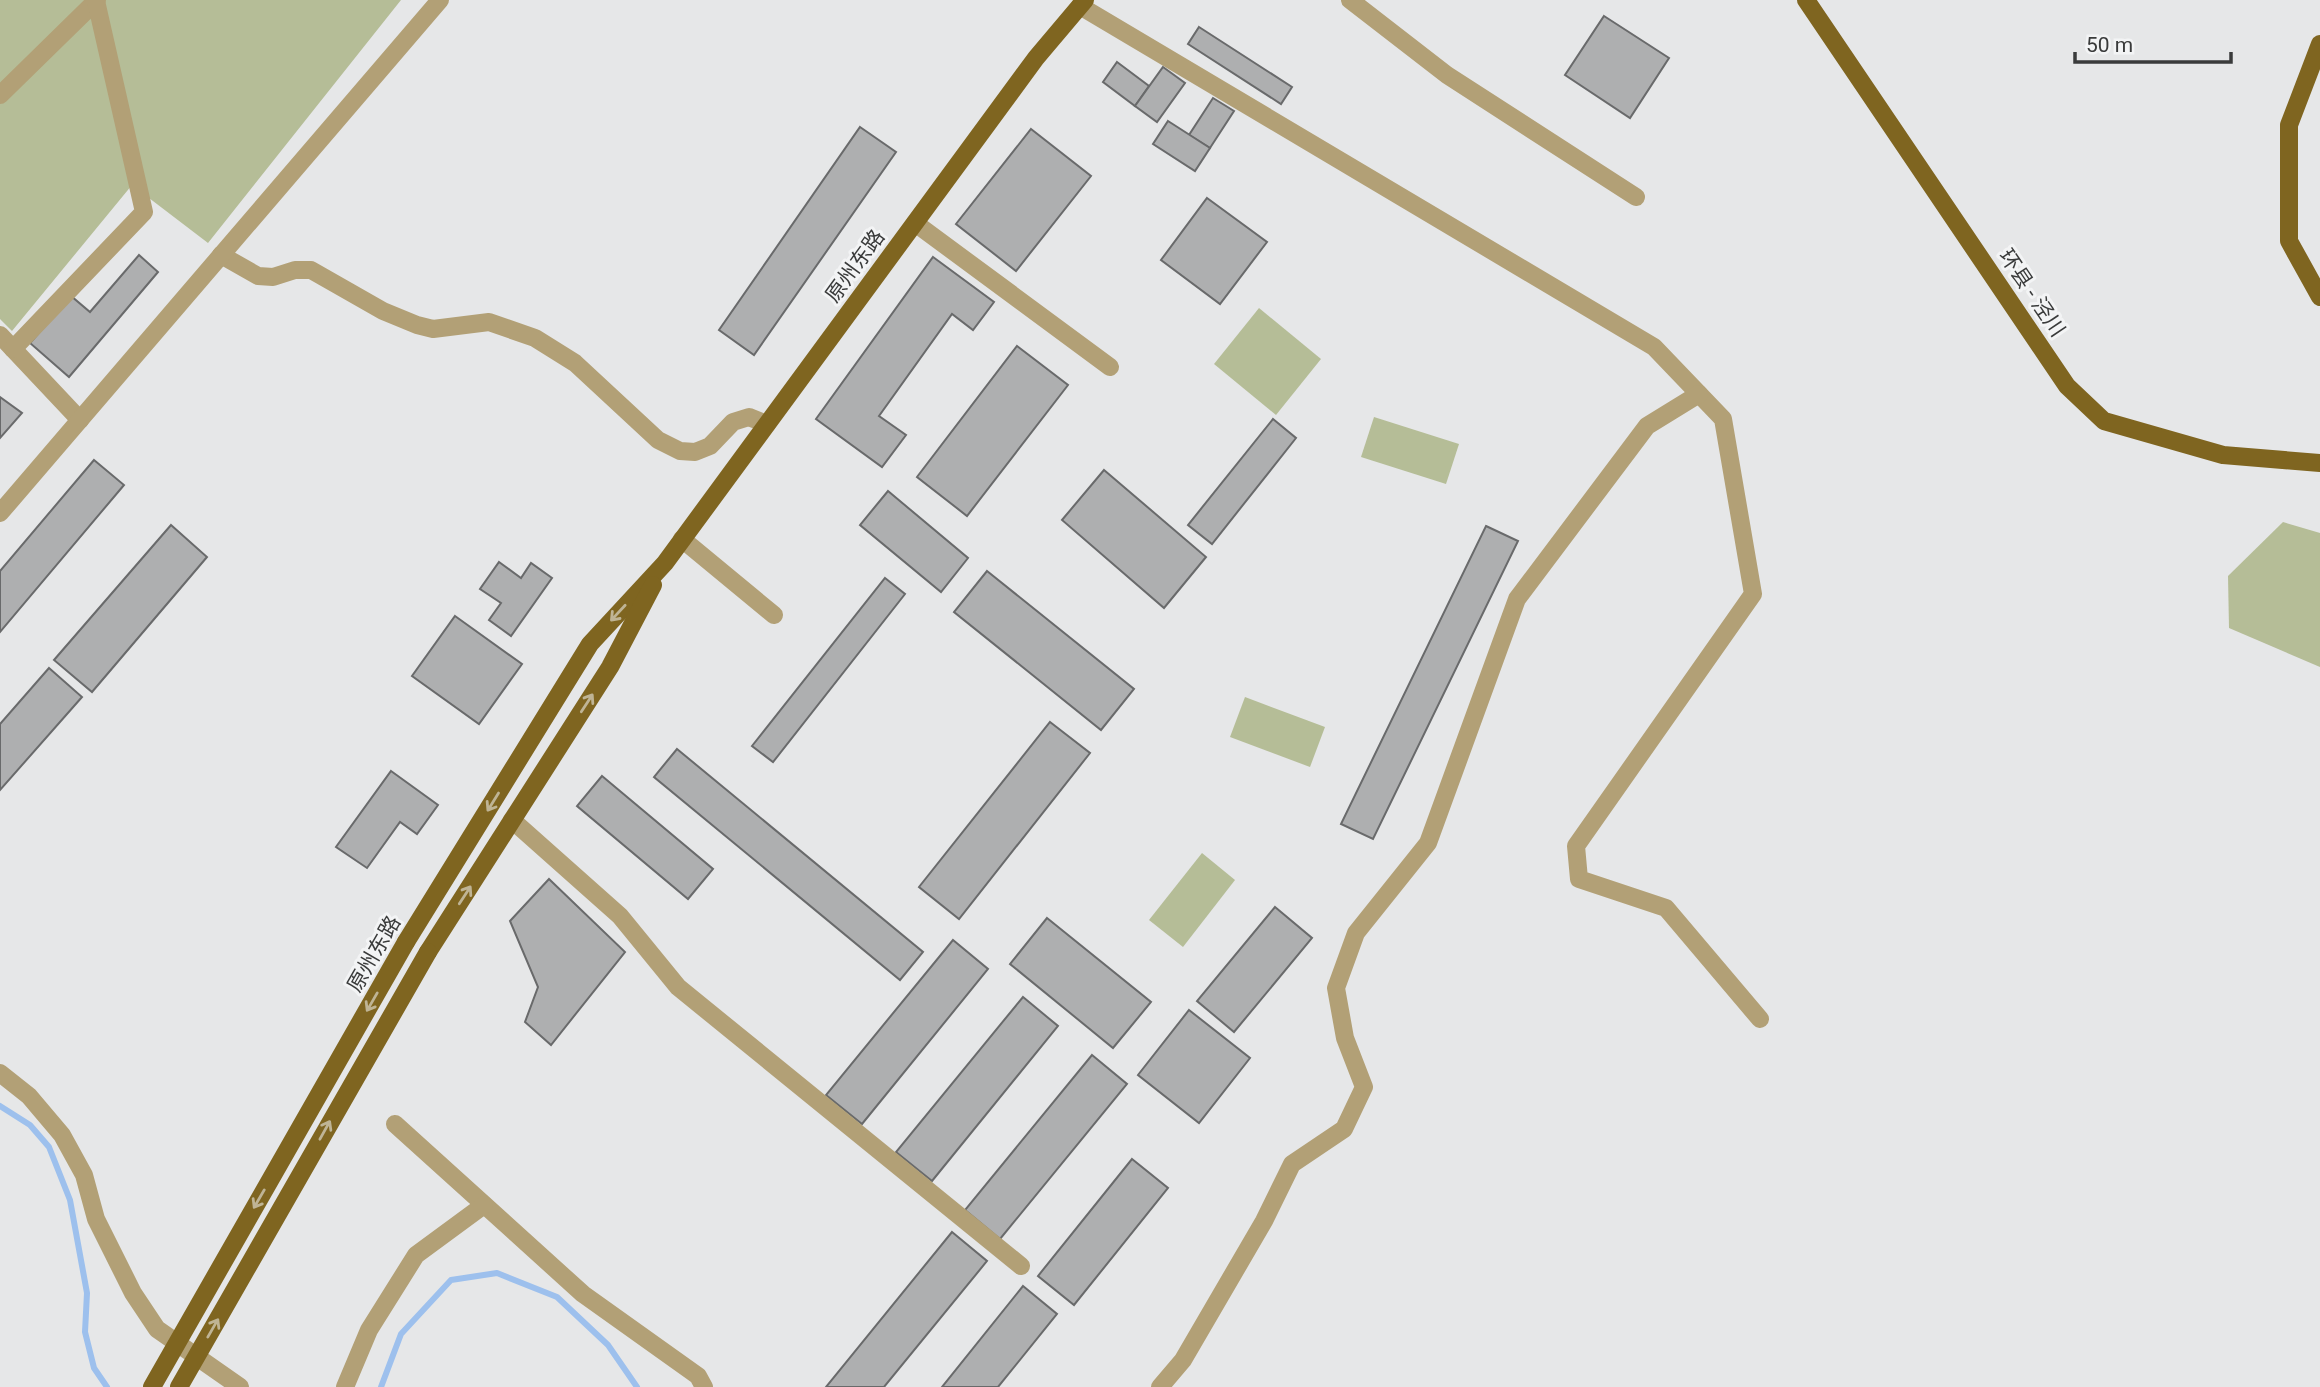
<svg xmlns="http://www.w3.org/2000/svg" width="2320" height="1387" font-family="Roboto,'Noto Sans SC',sans-serif">
  <rect width="100%" height="100%" fill="#e6e7e8"/>
  <!-- green -->
  <g fill="#b5bd97">
    <polygon points="0,0 401,0 208,243 132,185 12,331 0,319"/>
    <polygon points="1259,308 1321,359 1276,415 1214,364"/>
    <polygon points="1374,417 1459,444 1446,484 1361,457"/>
    <polygon points="2283,522 2320,533 2320,667 2229,628 2228,576"/>
    <polygon points="1245,697 1325,727 1310,767 1230,737"/>
    <polygon points="1202,853 1235,880 1183,947 1149,920"/>
  </g>
  <g fill="none" stroke-linecap="round" stroke-linejoin="round">
    <!-- stream -->
    <g stroke="#9dc0ed" stroke-width="6">
      <polyline points="0,1106 30,1125 49,1147 70,1200 87,1293 85,1332 94,1368 107,1387"/>
      <polyline points="381,1387 401,1334 451,1280 497,1273 557,1297 608,1345 637,1387"/>
    </g>
  </g>
  <!-- building -->
  <g fill="#aeafb0" stroke="#696a6b" stroke-width="2">
    <polygon points="1604,16 1669,58 1630,118 1565,75"/>
    <polygon points="1199,27 1292,87 1281,104 1188,44"/>
    <polygon points="1117,62 1149,86 1135,106 1103,82"/>
    <polygon points="1163,67 1185,83 1157,122 1135,106"/>
    <polygon points="1213,98 1234,111 1210,148 1189,135"/>
    <polygon points="1168,121 1210,148 1195,171 1153,144"/>
    <polygon points="860,127 896,152 754,355 719,330"/>
    <polygon points="1031,129 1091,176 1016,271 956,224"/>
    <polygon points="1207,198 1267,242 1220,304 1161,260"/>
    <polygon points="139,255 158,272 69,377 30,343 71,296 90,312"/>
    <polygon points="933,257 994,302 973,330 952,314 879,416 906,435 882,467 816,419"/>
    <polygon points="1017,346 1068,385 967,516 917,477"/>
    <polygon points="0,397 22,413 0,438"/>
    <polygon points="1273,419 1296,438 1212,544 1188,525"/>
    <polygon points="94,460 124,485 0,632 0,571"/>
    <polygon points="1104,470 1206,557 1164,608 1062,520"/>
    <polygon points="888,491 968,558 941,592 860,525"/>
    <polygon points="171,525 207,557 92,692 54,660"/>
    <polygon points="1486,526 1518,541 1373,839 1341,824"/>
    <polygon points="499,562 521,578 531,563 552,578 511,636 489,620 501,603 480,589"/>
    <polygon points="987,571 1134,689 1101,730 954,612"/>
    <polygon points="885,578 905,594 773,762 752,746"/>
    <polygon points="455,616 522,664 479,724 412,676"/>
    <polygon points="49,668 82,697 0,790 0,724"/>
    <polygon points="1050,722 1090,753 959,919 919,887"/>
    <polygon points="677,749 923,952 900,980 654,777"/>
    <polygon points="391,771 438,805 417,834 400,822 367,868 336,847"/>
    <polygon points="602,776 713,869 688,899 577,806"/>
    <polygon points="549,879 625,952 551,1045 525,1022 538,987 510,921"/>
    <polygon points="1275,907 1312,938 1234,1032 1197,1001"/>
    <polygon points="1047,918 1151,1002 1113,1048 1010,964"/>
    <polygon points="953,940 988,969 862,1124 826,1095"/>
    <polygon points="1023,997 1058,1026 932,1181 896,1152"/>
    <polygon points="1189,1010 1250,1058 1199,1123 1138,1075"/>
    <polygon points="1092,1055 1127,1084 1000,1239 965,1210"/>
    <polygon points="1132,1159 1168,1188 1074,1305 1038,1276"/>
    <polygon points="952,1232 987,1261 884,1387 826,1387"/>
    <polygon points="1023,1286 1057,1314 998,1387 942,1387"/>
  </g>
  <g fill="none" stroke-linecap="round" stroke-linejoin="round">
    <!-- minor -->
    <g stroke="#b2a076" stroke-width="18">
      <polyline points="1350,0 1447,75 1636,197"/>
      <polyline points="1080,6 1654,347 1723,419 1753,594 1576,846 1579,879 1666,908 1760,1019"/>
      <polyline points="0,95 97,0"/>
      <polyline points="915,223 1110,367"/>
      <polyline points="221,255 258,276 273,277 295,270 311,270 383,311 417,325 433,329 489,322 535,338 575,363 658,440 680,451 695,452 710,446 733,422 749,417 767,424"/>
      <polyline points="0,335 80,420"/>
      <polyline points="13,349 144,212 96,1"/>
      <polyline points="0,513 440,0"/>
      <polyline points="682,539 774,615"/>
      <polyline points="512,820 620,916 678,987 1021,1266"/>
      <polyline points="0,1073 29,1096 62,1135 84,1175 96,1219 133,1293 157,1329 240,1387"/>
      <polyline points="395,1124 583,1294 698,1376 704,1387"/>
      <polyline points="345,1387 369,1330 416,1255 484,1205"/>
      <polyline points="1160,1387 1183,1360 1264,1221 1292,1164 1344,1129 1364,1087 1345,1038 1336,988 1356,933 1428,843 1517,599 1647,426 1699,394"/>
    </g>
    <!-- major -->
    <g stroke="#7f6520" stroke-width="18">
      <polyline points="1806,0 2067,386 2104,421 2223,455 2320,463"/>
      <polyline points="2320,44 2289,125 2289,241 2320,297"/>
      <polyline points="406,942 590,644 665,563 1036,58 1085,0"/>
      <polyline points="428,952 610,667 653,585"/>
    </g>
    <!-- major-bridge -->
    <g stroke="#7f6520" stroke-width="18">
      <polyline points="152,1387 406,942"/>
      <polyline points="179,1387 428,952"/>
    </g>
  </g>
  <!-- one-way arrows -->
  <defs><path id="oneway-shaft" d="M-6 0H5M1.5-3L5.5 0L1.5 3" fill="none" stroke-width="1.6" stroke-linecap="round" stroke-linejoin="round" transform="scale(1.75)"/></defs>
  <g stroke="#bfb495">
    <use href="#oneway-shaft" transform="translate(618 613) rotate(133)"/>
    <use href="#oneway-shaft" transform="translate(587 703) rotate(-57)"/>
    <use href="#oneway-shaft" transform="translate(493 802) rotate(122)"/>
    <use href="#oneway-shaft" transform="translate(465 895) rotate(-57)"/>
    <use href="#oneway-shaft" transform="translate(372 1002) rotate(120)"/>
    <use href="#oneway-shaft" transform="translate(325 1130) rotate(-61)"/>
    <use href="#oneway-shaft" transform="translate(259 1199) rotate(120)"/>
    <use href="#oneway-shaft" transform="translate(213 1328) rotate(-60)"/>
  </g>
  <g text-anchor="middle" dominant-baseline="central" stroke-width="6" stroke-linejoin="round" paint-order="stroke">
    <!-- street labels -->
    <g font-size="21" fill="#3a3b3b" stroke="#f3f4f5">
      <text transform="translate(855 266) rotate(-54)">原州东路</text>
      <text transform="translate(2032 293) rotate(56)">环县 - 泾川</text>
      <text transform="translate(374 954) rotate(-60)">原州东路</text>
    </g>
  </g>
  <!-- scale -->
  <path d="M2075 52v10h156v-10" fill="none" stroke="#3a3b3b" stroke-width="3.5"/>
  <text x="2086" y="52" font-size="21" fill="#3a3b3b" stroke="#f3f4f5" stroke-width="5" paint-order="stroke">50 m</text>
</svg>
